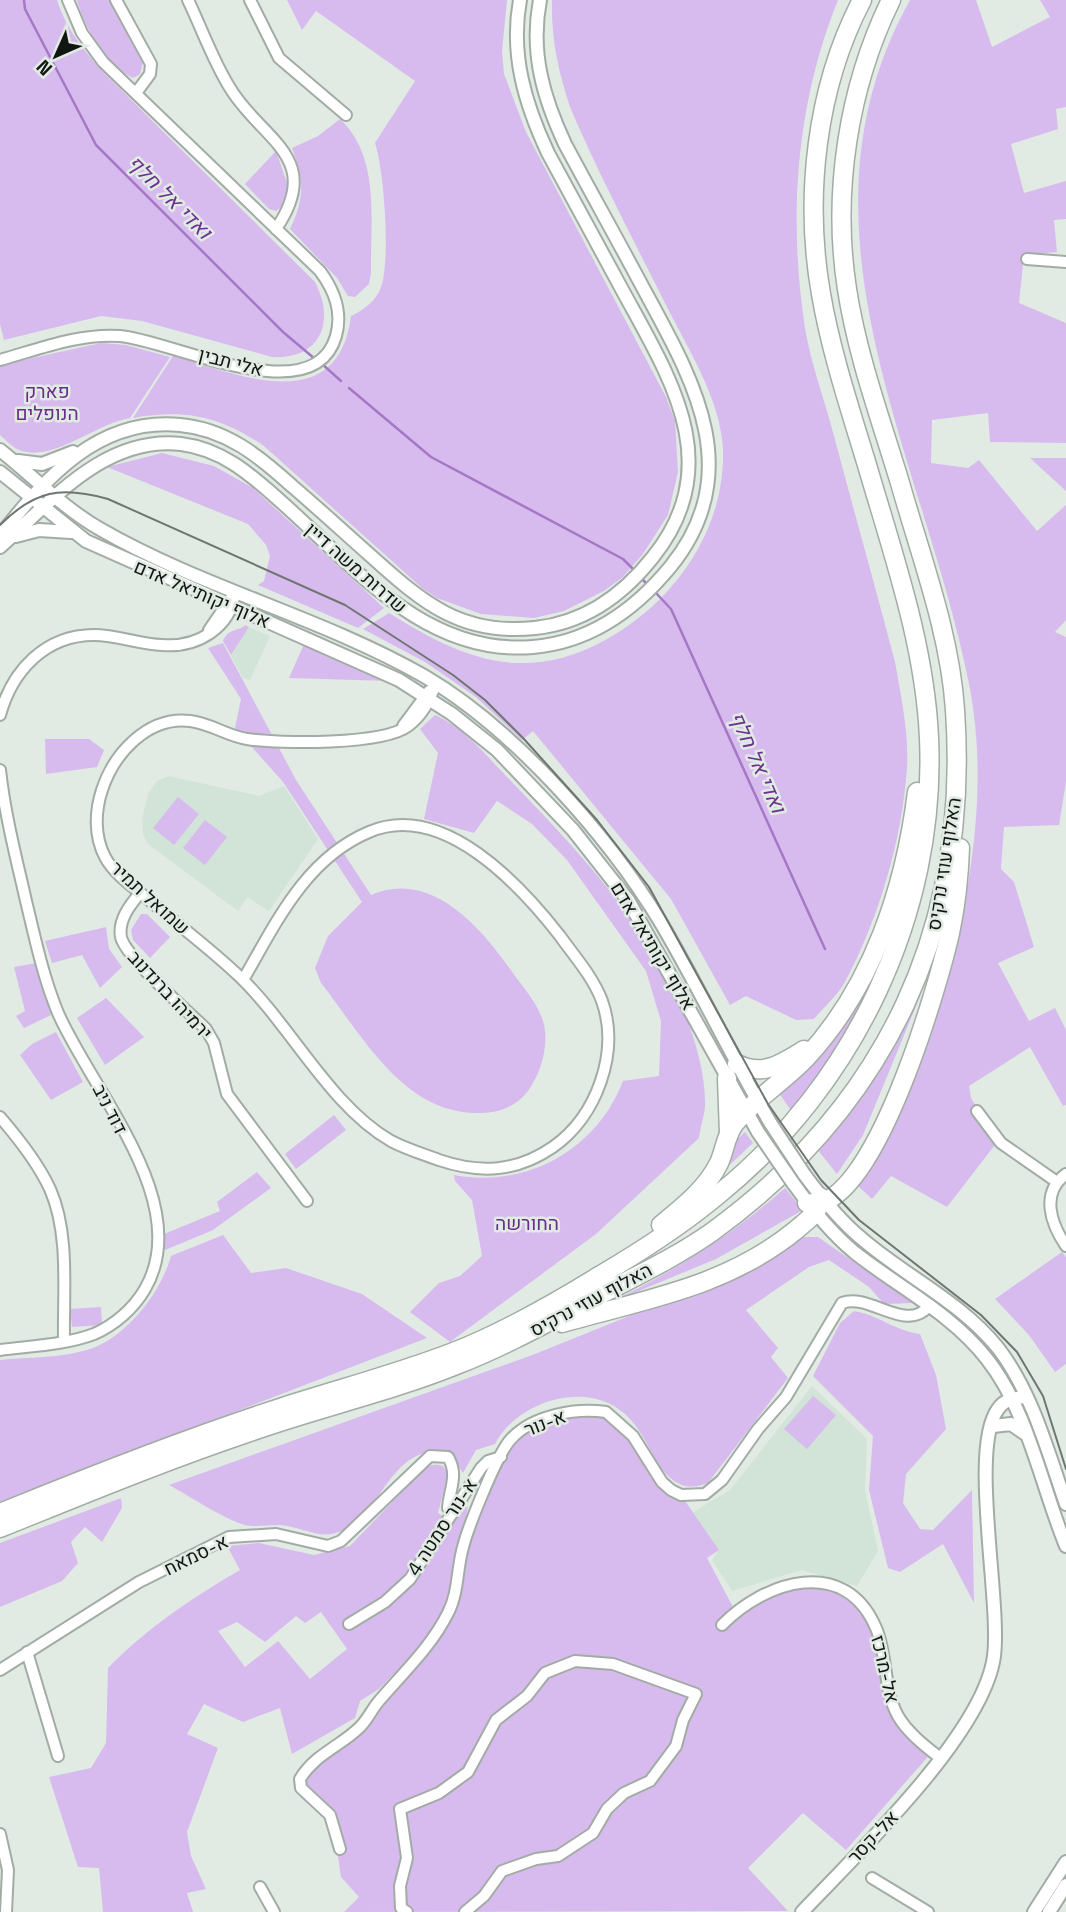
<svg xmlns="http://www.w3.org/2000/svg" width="1066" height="1912" font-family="'Space Grotesk',Heebo,sans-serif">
  <rect width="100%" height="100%" fill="#e1ebe4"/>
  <!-- built -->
  <g fill="#d2e3d7">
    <polygon points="249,627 270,636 250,680 243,678 231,656"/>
    <polygon points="168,776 259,796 284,786 318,839 269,911 247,897 238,911 148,844 143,834 142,820 148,794 157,781"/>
    <polygon points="812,1386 867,1439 865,1490 878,1551 857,1586 802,1570 732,1591 712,1560 719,1550 693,1512 730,1490"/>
  </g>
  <!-- green -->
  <g fill="#d7bbee" fill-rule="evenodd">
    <path d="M0 0H57C66 29 83 49 103 72L315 282C336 322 320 360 272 357L142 321 101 316 4 340 0 324Z"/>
    <path d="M77 0H110L144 58 140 74 133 78C107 66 84 27 77 0Z"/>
    <path d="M287 0H507L502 51 504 74 526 132 666 397 675 421 678 472 668 515 643 554 623 577 604 591 564 611 534 618 481 614 437 598 422 588 264 446C219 416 185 409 133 418L173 356C237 374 338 419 351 316 363 310 372 304 379 292 392 269 384 169 375 143L415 81 316 11 302 30Z"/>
    <path d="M552 0H838C796 104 788 217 805 328 811 364 825 401 834 436 854 511 875 586 895 662 901 696 909 733 907 768 902 840 879 918 845 982 838 995 824 1007 814 1019L796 1020 746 996 730 1005 671 899 533 731 522 740 476 697 425 662 363 629 389 613C462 659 525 685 607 639 675 601 725 530 723 450 721 400 689 351 667 307 634 241 599 175 570 107 558 70 551 38 552 0Z"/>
    <path d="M910 0H976L992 47 1050 17 1040 0H1066V107L1056 109 1058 129 1011 144 1024 193 1066 181V219L1054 220 1057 252 1024 255 1019 303 1066 323V443L990 442 988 413 932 420 931 463 968 468 979 460 1037 531 1066 505V620L1055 632 1066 637V782L1059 825 1004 827 1001 869 1014 882 1034 947 998 963 1029 1021 1055 1008 1066 1030V1105L1063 1106 1030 1047 969 1086 971 1098 998 1141 947 1207 891 1176 872 1199 858 1186C899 1133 922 1063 940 1000 970 901 989 791 970 689 926 460 782 229 910 0Z"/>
    <path d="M340 119C381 158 370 220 371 273L369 284 355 297 348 296 337 278 290 229C305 198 304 179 292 148L318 136Z"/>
    <polygon points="276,151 288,186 283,206 276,211 269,209 245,184"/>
    <path d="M101 343 126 345 170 357 130 418C94 424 50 465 17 449 11 446 5 439 0 435V365Z"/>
    <polygon points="162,453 214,466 253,488 384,608 358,628 258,585 264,581 270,556 266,545 248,524 107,467"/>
    <polygon points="1030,458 1066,458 1066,491"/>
    <path d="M245 625 249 627 231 655 223 641C229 627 239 632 245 625Z"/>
    <path d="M223 643 296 780 371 895C433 868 484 931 515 976 525 989 538 1005 543 1021 550 1043 541 1073 528 1091 517 1106 499 1113 482 1113 404 1116 363 1036 321 983L315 968 328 936 362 902 283 782 235 728 241 699 208 648Z"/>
    <polygon points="304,644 389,681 289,678"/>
    <path d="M435 715C464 728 485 754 507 777 574 846 647 923 685 1014 696 1042 706 1077 705 1107 704 1117 700 1128 699 1138L596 1234 450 1342 410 1312 439 1283 460 1276 482 1256 472 1200 455 1181 454 1175C527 1189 597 1149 623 1081L659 1076 661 1021 646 971 567 860 532 824 497 801 474 833 424 819 438 753 420 729Z"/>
    <polygon points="45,739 89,739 104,750 97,767 46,774"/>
    <polygon points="178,797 199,814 174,845 153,828"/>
    <polygon points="205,820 227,837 205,865 183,848"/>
    <polygon points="141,914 147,914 170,937 150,958 133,940 131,930"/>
    <polygon points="106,927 109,949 122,967 100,988 82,955 52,963 45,941"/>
    <polygon points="36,963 51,1015 24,1028 16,1016 25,1011 14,967"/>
    <polygon points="876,970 844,1036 792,1112 779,1093 841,1030"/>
    <polygon points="923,989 863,1135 837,1174 817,1149 874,1075"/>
    <polygon points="106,998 144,1037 105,1065 77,1018"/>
    <polygon points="56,1032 83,1082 51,1100 20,1055 32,1044"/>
    <polygon points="334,1115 346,1130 296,1169 285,1154"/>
    <polygon points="745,1132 753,1143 719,1175 731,1145"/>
    <polygon points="257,1172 271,1188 213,1230 165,1250 164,1234 220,1211 217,1202"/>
    <path d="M785 1188 803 1210 716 1259 612 1302C680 1267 727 1239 785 1188Z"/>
    <path d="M223 1235 251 1273 286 1268 362 1294 427 1338 0 1502V1360C27 1357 61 1358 87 1350 125 1339 161 1293 171 1256Z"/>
    <path d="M800 1237H818L913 1303 884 1304 869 1287 829 1260 809 1267 746 1310 778 1348 771 1357 788 1378 708 1483C692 1489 681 1488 668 1476 652 1460 645 1432 625 1414 587 1379 517 1401 495 1444L476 1450 463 1473 450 1453C390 1440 384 1515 339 1532 321 1539 305 1529 287 1526 274 1523 258 1528 245 1525 225 1520 188 1495 169 1485L535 1354 644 1310 713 1289 745 1274Z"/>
    <polygon points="1062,1252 1066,1257 1066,1364 1055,1372 1029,1335 995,1299"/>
    <polygon points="101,1307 102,1325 72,1327 70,1309"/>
    <path d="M854 1311C878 1315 896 1331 920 1334L936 1375 946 1429 906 1474 903 1503 920 1529 933 1530 972 1490 974 1603 943 1544 900 1572 888 1568 869 1490 873 1436 813 1376 840 1323Z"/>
    <polygon points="813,1396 836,1415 807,1449 784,1429"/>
    <path d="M606 1412 681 1495 719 1550 707 1558 733 1607 723 1622 763 1593 813 1583 858 1600 872 1619 898 1716 932 1752 846 1850 803 1813 748 1868 788 1911 344 1912 359 1897 341 1877 331 1809 300 1790 295 1783C311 1738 361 1744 371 1700L393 1686 422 1645 379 1689 360 1701 355 1718 292 1754 280 1708 243 1722 204 1704 187 1734 218 1748 187 1832 191 1856 206 1889 187 1893 193 1912H103L99 1868 78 1867 49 1777 91 1768 106 1743 108 1668C147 1628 192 1598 240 1570L227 1546 259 1543 314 1555 350 1546 420 1473C427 1466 433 1463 443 1466L448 1474 438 1513 450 1521 468 1506 462 1542 484 1472 525 1432 553 1419ZM321 1612 347 1649 310 1679 278 1641 245 1667 218 1631 237 1622 265 1642 296 1616 305 1623Z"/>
    <polygon points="121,1498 122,1508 102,1542 85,1527 71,1542 78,1563 62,1581 0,1607 0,1543"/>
  </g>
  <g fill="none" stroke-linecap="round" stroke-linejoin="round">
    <!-- stream -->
    <g stroke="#a578c6" stroke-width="2.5">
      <polyline points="24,0 25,9 96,145 283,332 315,359"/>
      <polyline points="321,363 341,381"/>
      <polyline points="349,388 431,457 623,559 634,570"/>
      <polyline points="642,579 647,584"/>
      <polyline points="656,593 671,609 825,949"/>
    </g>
    <!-- minor casing -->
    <g stroke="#a2aca5" stroke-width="14">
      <g id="minor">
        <polyline points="116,0 151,64 150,74 136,93"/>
        <path d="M188 0C202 29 213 61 230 88 261 140 325 157 276 229"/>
        <polyline points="250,0 279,58 346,115"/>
        <polyline points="1027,259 1066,262"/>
        <path d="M0 360C39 349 79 333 120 336 171 340 314 414 336 336 343 311 334 290 320 271L103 62 82 33 68 0"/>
        <polyline points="209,630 231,598"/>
        <path d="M0 715C12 671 45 635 94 635 117 635 139 644 162 645 197 648 231 628 235 592"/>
        <polyline points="403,726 429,691"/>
        <path d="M0 770C5 815 16 857 26 901 35 938 43 977 58 1013 92 1091 195 1203 145 1289 134 1308 115 1325 94 1334 65 1345 30 1346 0 1350"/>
        <path d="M140 893C130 905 118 920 121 937 125 957 189 1012 206 1029L214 1043 227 1094 307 1201"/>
        <path d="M243 980C276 923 305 859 369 832 443 800 521 886 560 936 575 957 593 977 602 1001 620 1052 597 1116 553 1147 517 1172 480 1174 439 1160 423 1154 406 1149 391 1141 330 1106 291 1026 240 977 211 949 178 925 148 899 133 887 114 874 105 857 94 836 95 811 102 790 114 753 148 716 190 721 210 723 227 736 247 739 280 744 383 745 408 726 423 715 430 700 436 683"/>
        <polyline points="977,1111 1001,1143 1057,1182"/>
        <path d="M0 1117C19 1139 38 1163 50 1189 70 1234 63 1293 64 1341"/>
        <path d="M1066 1174C1040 1193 1051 1224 1066 1246"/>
        <polyline points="349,1624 385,1602 410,1579 481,1468 488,1461 501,1457"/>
        <path d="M722 1625C765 1581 845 1555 876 1628 888 1656 883 1690 898 1716 907 1732 925 1746 939 1757"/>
        <polyline points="27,1652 58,1756"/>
        <path d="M0 1670 139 1582 229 1537 276 1534 328 1546 341 1541 430 1456 448 1457C459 1475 449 1490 448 1508L453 1513"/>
        <polyline points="0,1834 8,1870 6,1912"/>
        <path d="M340 1849 330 1815 301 1788 300 1779C315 1754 341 1746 360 1727 368 1719 372 1709 379 1701 403 1673 431 1647 448 1613 458 1594 457 1571 462 1551 467 1529 497 1454 511 1439 533 1415 575 1408 606 1412L633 1436 662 1482 671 1490 681 1495 705 1494 722 1480 758 1429 786 1397 842 1303C870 1292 906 1335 930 1305"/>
        <polyline points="872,1878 928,1912"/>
        <polyline points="260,1887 274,1912"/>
        <polyline points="407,1912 401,1908 400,1886 407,1858 400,1809 439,1793 468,1772 496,1720 527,1696 545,1673 575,1661 613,1664 696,1694 683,1720 676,1746 650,1781 624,1793 607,1809 593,1833 558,1856 536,1859 502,1871 484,1896 465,1912"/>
      </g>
    </g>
    <!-- tertiary casing -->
    <g stroke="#a2aca5" stroke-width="16">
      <g id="tertiary">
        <path d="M0 450C33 476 63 508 100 529 202 588 321 617 424 676 513 728 608 835 661 923 700 989 732 1058 771 1124"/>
        <polyline points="18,461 42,464 73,452"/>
        <polyline points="0,472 86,541 399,680 452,714 497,750 573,830 628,900 758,1132"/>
        <path d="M0 536C46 477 99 417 180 425 226 429 259 456 292 486 319 509 345 533 371 556 422 602 461 636 535 628 584 623 623 595 653 557 726 466 672 381 625 295 599 247 573 200 548 153 525 104 510 54 520 0"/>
        <polyline points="16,536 39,530 71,532"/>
        <path d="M0 547C52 501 104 436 181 444 221 449 249 473 278 499 353 565 424 656 533 647 591 642 635 610 671 566 749 469 690 375 641 284 616 237 590 191 565 144 543 97 530 52 540 0"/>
        <path d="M804 1174C821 1197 839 1220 861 1238 906 1277 960 1301 998 1348 1032 1392 1048 1452 1066 1504"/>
        <path d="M793 1183C811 1208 830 1232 854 1252 898 1287 951 1313 987 1359 1028 1411 1041 1485 1066 1546"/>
        <polyline points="993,1426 1011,1424 1024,1433"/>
        <path d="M802 1912C857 1854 984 1733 994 1656 1001 1600 969 1448 998 1409 1005 1399 1014 1398 1026 1397"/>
        <polyline points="1034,1912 1066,1862"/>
        <polyline points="1049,1912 1066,1885"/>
      </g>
    </g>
    <!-- trunk casing -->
    <g stroke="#a2aca5" stroke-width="21">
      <g id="trunk">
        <path d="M737 1064C763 1077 781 1064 804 1050"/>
        <polyline points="727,1078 729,1134"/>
        <path d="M807 1203C872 1219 939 982 950 933 956 905 959 877 960 848"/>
        <path d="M661 1225C683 1207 707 1188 719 1163 725 1150 726 1134 735 1123 755 1099 784 1081 806 1058 873 986 905 888 917 792"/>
        <path d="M562 1323C646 1299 726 1287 796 1230 806 1221 821 1212 820 1197"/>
        <path d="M0 1513C93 1475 187 1438 283 1407 339 1389 396 1374 451 1353 503 1333 552 1305 599 1276 640 1252 682 1225 719 1194 854 1085 937 913 929 738 925 645 893 554 867 465 850 409 831 352 821 294 804 197 816 88 862 0"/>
        <path d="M0 1528C82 1495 164 1461 247 1433 317 1408 390 1392 459 1364 505 1346 548 1322 592 1299 632 1278 675 1258 712 1232 888 1104 970 926 955 710 950 633 921 557 900 483 881 420 857 355 847 289 832 193 848 88 891 0"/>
      </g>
    </g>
    <!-- minor -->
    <use href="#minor" stroke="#fff" stroke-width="10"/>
    <!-- tertiary -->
    <use href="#tertiary" stroke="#fff" stroke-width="12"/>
    <!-- trunk -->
    <use href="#trunk" stroke="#fff" stroke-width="18"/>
    <!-- tram -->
    <path stroke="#6f7671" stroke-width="2" d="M0 525C35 490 61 486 108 499L345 605 453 675 485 700 523 738 597 820 649 887 768 1104 821 1180 859 1220 981 1315 1017 1352 1043 1396 1066 1469"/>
    <!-- tertiary-bridge casing -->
    <g stroke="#a2aca5" stroke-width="16" stroke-linecap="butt">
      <g id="tertiary-bridge">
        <polyline points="771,1124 804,1174"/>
        <polyline points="758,1132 793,1183"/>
      </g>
    </g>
    <!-- tertiary-bridge -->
    <use href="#tertiary-bridge" stroke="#fff" stroke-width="12"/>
  </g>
  <g text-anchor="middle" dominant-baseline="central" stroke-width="5" stroke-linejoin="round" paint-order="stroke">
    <!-- street labels -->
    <g font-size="19" fill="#121613" stroke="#e1ebe4">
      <text transform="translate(231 362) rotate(14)">אלי תבין</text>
      <text transform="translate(356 568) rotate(41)">שדרות משה דיין</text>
      <text transform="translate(202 594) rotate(23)">אלוף יקותיאל אדם</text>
      <text transform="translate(944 864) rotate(-81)">האלוף עוזי נרקיס</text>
      <text transform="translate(150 898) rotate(42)">שמואל תמיר</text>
      <text transform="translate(653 946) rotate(59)">אלוף יקותיאל אדם</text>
      <text transform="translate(170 995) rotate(47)">ירמיהו ברנדנוב</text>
      <text transform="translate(110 1109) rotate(63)">דוד ניב</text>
      <text transform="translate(591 1300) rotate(-28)">האלוף עוזי נרקיס</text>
      <text transform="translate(545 1423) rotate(-21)">א-נור</text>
      <text transform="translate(442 1527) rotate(-57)">א-נור סמטה 4</text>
      <text transform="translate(196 1555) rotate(-26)">א-סמאח</text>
      <text transform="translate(885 1669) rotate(77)">אל-מרכז</text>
      <text transform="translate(873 1837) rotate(-47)">אל-קסר</text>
    </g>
    <!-- park labels -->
    <g font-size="19" fill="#672d8a" stroke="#e1ebe4">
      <text x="47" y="391">פארק<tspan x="47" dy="22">הנופלים</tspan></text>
      <text x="527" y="1223">החורשה</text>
    </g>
    <!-- water labels -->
    <g font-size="21" font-style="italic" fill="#6b328f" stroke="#e1ebe4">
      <text transform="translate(170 197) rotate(45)">ואדי אל חלף</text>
      <text transform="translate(758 762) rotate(66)">ואדי אל חלף</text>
    </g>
  </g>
  <!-- north arrow -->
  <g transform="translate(56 56) rotate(225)" stroke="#e1ebe4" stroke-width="5" paint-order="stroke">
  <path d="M0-5L12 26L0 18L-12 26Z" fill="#121613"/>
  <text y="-10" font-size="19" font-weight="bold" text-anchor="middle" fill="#121613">N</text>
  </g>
</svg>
